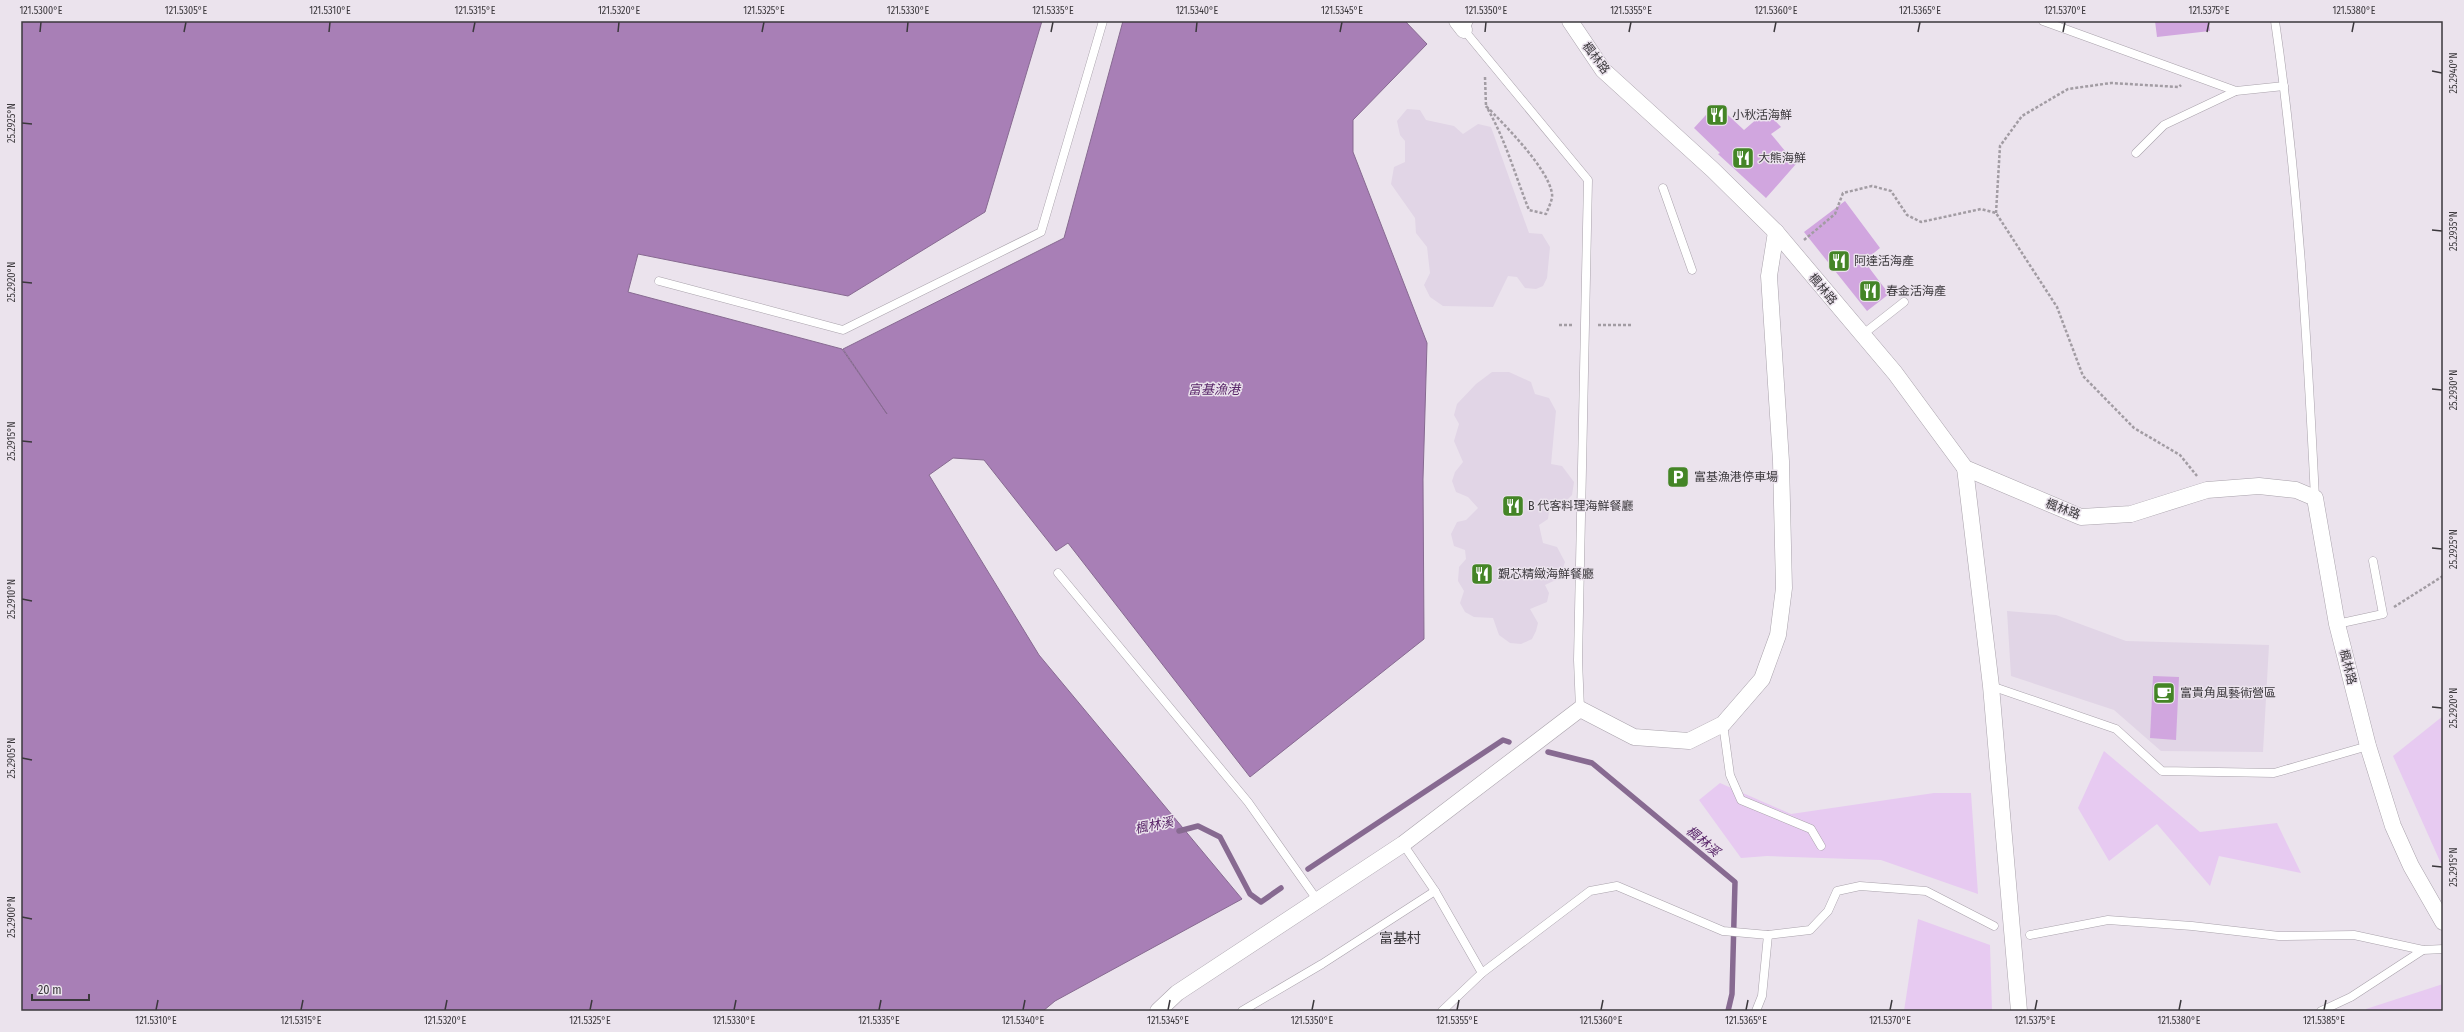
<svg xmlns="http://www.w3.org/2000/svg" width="2464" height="1032" font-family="'Fira Sans Condensed','Noto Sans TC',sans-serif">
  <rect width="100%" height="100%" fill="#ebe3ed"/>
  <!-- built -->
  <g fill="#e1d5e6">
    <polygon points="1407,109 1420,110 1426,120 1454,126 1463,134 1478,124 1491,127 1529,233 1542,234 1550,247 1547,278 1543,286 1536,289 1525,288 1517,277 1508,276 1493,307 1443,306 1430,297 1424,285 1430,273 1427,247 1416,233 1415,218 1391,184 1394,167 1405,162 1405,141 1400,135 1397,121"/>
    <polygon points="1492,372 1509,372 1531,382 1535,394 1549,398 1556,411 1551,464 1562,466 1574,482 1572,495 1562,505 1550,505 1548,519 1539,525 1543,543 1557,547 1565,562 1560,578 1545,585 1549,593 1547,602 1530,609 1538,623 1536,631 1532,639 1521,644 1510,643 1499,635 1493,618 1474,617 1465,612 1460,603 1464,591 1458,581 1459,567 1466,559 1465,550 1454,546 1451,534 1457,522 1466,520 1478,508 1468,497 1456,492 1452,481 1455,472 1463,462 1454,441 1459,424 1454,415 1457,404 1476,384"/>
    <polygon points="2007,611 2056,615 2126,641 2269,645 2263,752 2161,751 2114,710 2011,676"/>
  </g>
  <!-- green -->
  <g fill="#e7caf1">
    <polygon points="2443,716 2443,868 2393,756"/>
    <polygon points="2104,751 2200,832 2277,823 2301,873 2219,856 2210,886 2157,824 2109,861 2078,808"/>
    <polygon points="1720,783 1791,814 1934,793 1971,793 1978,894 1881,860 1767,856 1741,858 1699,800"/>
    <polygon points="1918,919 1990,945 1992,1011 1904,1011"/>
    <polygon points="2443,984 2443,1011 2365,1011 2366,1009"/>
  </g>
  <!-- water -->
  <polygon fill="#a87fb6" stroke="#876a91" points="21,21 1042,21 985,212 848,296 638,254 628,292 842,349 887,414 843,349 1064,238 1123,21 1405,21 1427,44 1353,120 1353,152 1427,343 1423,479 1424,639 1250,777 1068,543 1056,551 984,460 953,458 929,475 1039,655 1242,899 1055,1001 1043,1011 21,1011"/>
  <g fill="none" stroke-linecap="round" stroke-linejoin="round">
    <!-- stream -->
    <g stroke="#876a91" stroke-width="5.5">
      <polyline points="1548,752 1592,763 1735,882 1732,994 1728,1011"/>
      <polyline points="1179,831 1198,826 1220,837 1250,894 1261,902 1281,888"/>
      <polyline points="1308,869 1503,740 1509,742"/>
    </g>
  </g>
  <!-- building -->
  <g fill="#d1a6df">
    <polygon points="2155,21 2209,21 2210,31 2157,37"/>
    <polygon points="1716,104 1744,130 1766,111 1781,127 1771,134 1796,164 1766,198 1718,154 1720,153 1694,128"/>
    <polygon points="1845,201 1880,248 1864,261 1889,294 1867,311 1804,232"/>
    <polygon points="2153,676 2179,677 2176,740 2150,738"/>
  </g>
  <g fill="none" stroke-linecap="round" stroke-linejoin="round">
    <!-- lane casing -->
    <g stroke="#a9a2ab" stroke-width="9">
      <g id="lane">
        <polyline points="1469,21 1464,30 1588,180 1578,660 1580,709"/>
        <polyline points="2043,21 2236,91 2284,86"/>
        <path d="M2275 21C2298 179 2307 338 2315 498"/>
        <polyline points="2136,153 2164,125 2236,91"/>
        <polyline points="1663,188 1692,270"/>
        <polyline points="659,281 843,330 1041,232 1103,21"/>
        <polyline points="1862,335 1904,302"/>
        <polyline points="1058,573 1248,802 1318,901"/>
        <polyline points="2337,624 2383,614 2373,561"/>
        <polyline points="1991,686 2116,729 2162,771 2274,773 2368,746"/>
        <polyline points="1723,724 1730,775 1741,800 1811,829 1821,846"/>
        <polyline points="1403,844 1435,891 1482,973"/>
        <polyline points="2030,935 2108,920 2192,926 2279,936 2354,935 2423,950 2443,949"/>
        <polyline points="1242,1011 1322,964 1435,891"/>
        <polyline points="1442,1011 1482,973 1590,891 1617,886 1723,931 1768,935 1810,930 1828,911 1837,891 1860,886 1926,891 1994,926"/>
        <polyline points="1756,1011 1762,996 1768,935"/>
        <polyline points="2321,1011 2351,997 2423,950"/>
      </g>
    </g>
    <!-- street casing -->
    <g stroke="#a9a2ab" stroke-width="17">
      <g id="street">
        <polyline points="1457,21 1464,30"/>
        <polyline points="1570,21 1603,70 1713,170 1776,232 1895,373 1965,468 2081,517 2131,514 2207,490 2259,486 2296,490 2315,498 2337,624 2368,746 2393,826 2411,866 2443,922"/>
        <polyline points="1965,468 1991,686 2019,1011"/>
        <polyline points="1158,1011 1177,993 1403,844 1580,709 1634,737 1689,741 1723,724 1762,679 1778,635 1784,588 1781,461 1769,276 1776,232"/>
      </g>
    </g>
    <!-- path -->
    <g stroke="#a29ca3" stroke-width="2.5" stroke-dasharray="3 2" stroke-linecap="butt">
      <path d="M1485 77 1486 106C1503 123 1549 169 1552 194 1553 199 1548 209 1546 214L1529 210C1515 175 1505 138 1486 106"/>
      <polyline points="1996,213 2000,146 2022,116 2068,89 2111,83 2179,87 2181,85"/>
      <polyline points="1804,240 1835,214 1843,193 1872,186 1891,191 1907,215 1921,222 1981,209 1996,213 2057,307 2083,376 2134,428 2180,455 2197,476"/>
      <polyline points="1559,325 1573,325"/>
      <polyline points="1598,325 1631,325"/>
      <polyline points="2394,607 2443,576"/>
    </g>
    <!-- lane -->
    <use href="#lane" stroke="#fff" stroke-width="8"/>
    <!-- street -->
    <use href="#street" stroke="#fff" stroke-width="16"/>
  </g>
  <!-- ticks -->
  <path fill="none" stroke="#3b383c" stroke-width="1.5" d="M40 32 41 22M184 32 186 22M329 32 330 22M473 32 475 22M618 32 619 22M762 32 764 22M907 32 908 22M1051 32 1053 22M1196 32 1197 22M1340 32 1342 22M1485 32 1486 22M1629 32 1631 22M1774 32 1776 22M1918 32 1920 22M2063 32 2065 22M2207 32 2209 22M2352 32 2354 22M2432 71 2442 73M22 123 32 124M2432 230 2442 231M22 282 32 283M2432 389 2442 390M22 441 32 442M2432 548 2442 549M22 599 32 601M2432 707 2442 708M22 758 32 760M2432 866 2442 867M22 917 32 919M156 1010 158 1000M301 1010 303 1000M445 1010 447 1000M590 1010 592 1000M734 1010 736 1000M879 1010 881 1000M1023 1010 1025 1000M1168 1010 1170 1000M1312 1010 1314 1000M1457 1010 1459 1000M1601 1010 1603 1000M1746 1010 1748 1000M1890 1010 1892 1000M2035 1010 2037 1000M2179 1010 2181 1000M2324 1010 2326 1000"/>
  <!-- icons -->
  <defs>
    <g id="restaurant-square" transform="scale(1.15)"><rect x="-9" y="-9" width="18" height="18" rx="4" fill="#448526" stroke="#ebe3ed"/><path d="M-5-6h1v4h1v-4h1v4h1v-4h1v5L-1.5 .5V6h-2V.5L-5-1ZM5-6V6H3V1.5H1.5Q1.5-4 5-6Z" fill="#fff"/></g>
    <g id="parking-square" transform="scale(1.15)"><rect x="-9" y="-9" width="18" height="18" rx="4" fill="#448526" stroke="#ebe3ed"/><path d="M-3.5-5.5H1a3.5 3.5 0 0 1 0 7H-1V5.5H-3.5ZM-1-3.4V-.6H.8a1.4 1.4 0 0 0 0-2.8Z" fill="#fff"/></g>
    <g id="cafe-square" transform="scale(1.15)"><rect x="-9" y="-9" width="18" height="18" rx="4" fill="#448526" stroke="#ebe3ed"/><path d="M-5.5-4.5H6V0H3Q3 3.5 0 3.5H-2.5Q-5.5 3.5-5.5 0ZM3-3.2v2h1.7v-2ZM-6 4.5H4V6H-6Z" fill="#fff"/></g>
  </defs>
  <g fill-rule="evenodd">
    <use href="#restaurant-square" x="1717" y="115"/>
    <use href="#restaurant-square" x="1743" y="158"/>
    <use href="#restaurant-square" x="1839" y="261"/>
    <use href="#restaurant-square" x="1870" y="291"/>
    <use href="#parking-square" x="1678" y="477"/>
    <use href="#restaurant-square" x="1513" y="506"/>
    <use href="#restaurant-square" x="1482" y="574"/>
    <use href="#cafe-square" x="2164" y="693"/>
  </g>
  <g text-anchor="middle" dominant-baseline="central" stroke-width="3" stroke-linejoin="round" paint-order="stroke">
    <!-- street labels -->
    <g font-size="12" fill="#3b383c" stroke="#ebe3ed">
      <text transform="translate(1596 58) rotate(53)">楓林路</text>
      <text transform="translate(1823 289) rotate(50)">楓林路</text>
      <text transform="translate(2063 509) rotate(20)">楓林路</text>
      <text transform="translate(2348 667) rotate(76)">楓林路</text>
    </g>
    <!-- poi labels -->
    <g font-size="12" fill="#3b383c" stroke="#ebe3ed" text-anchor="start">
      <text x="1732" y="115">小秋活海鮮</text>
      <text x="1758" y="158">大熊海鮮</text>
      <text x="1854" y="261">阿達活海產</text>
      <text x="1886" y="291">春金活海產</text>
      <text x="1694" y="477">富基漁港停車場</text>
      <text x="1528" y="506">B 代客料理海鮮餐廳</text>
      <text x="1498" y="574">覲芯精緻海鮮餐廳</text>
      <text x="2180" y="693">富貴角風藝術營區</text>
    </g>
    <!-- water labels -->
    <g font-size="13" font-style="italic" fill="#5a276a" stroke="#ebe3ed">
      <text x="1214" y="389">富基漁港</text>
      <text transform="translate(1154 825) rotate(-11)">楓林溪</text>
      <text transform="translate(1703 841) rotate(40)">楓林溪</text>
    </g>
    <!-- quarter labels -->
    <g font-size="14" fill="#3b383c" stroke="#ebe3ed">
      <text x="1400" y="938">富基村</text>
    </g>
  </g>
  <!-- border -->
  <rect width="2464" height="1032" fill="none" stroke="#ebe3ed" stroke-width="44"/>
  <!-- scale -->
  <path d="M32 994v6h57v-6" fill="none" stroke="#3b383c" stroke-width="2"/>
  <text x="38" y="994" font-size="12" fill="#3b383c" stroke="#ebe3ed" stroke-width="3" paint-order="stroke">20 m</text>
  <rect x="22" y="22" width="2420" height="988" fill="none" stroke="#3b383c" stroke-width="1.5"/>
  <g font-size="10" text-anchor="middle" fill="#3b383c">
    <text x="41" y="14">121.5300°E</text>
    <text x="186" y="14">121.5305°E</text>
    <text x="330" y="14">121.5310°E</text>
    <text x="475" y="14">121.5315°E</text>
    <text x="619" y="14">121.5320°E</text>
    <text x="764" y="14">121.5325°E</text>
    <text x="908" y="14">121.5330°E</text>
    <text x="1053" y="14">121.5335°E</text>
    <text x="1197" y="14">121.5340°E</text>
    <text x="1342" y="14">121.5345°E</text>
    <text x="1486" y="14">121.5350°E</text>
    <text x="1631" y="14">121.5355°E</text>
    <text x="1776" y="14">121.5360°E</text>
    <text x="1920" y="14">121.5365°E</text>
    <text x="2065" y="14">121.5370°E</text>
    <text x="2209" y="14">121.5375°E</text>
    <text x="2354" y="14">121.5380°E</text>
    <text transform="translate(2453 73) rotate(-90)" y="4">25.2940°N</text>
    <text transform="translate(11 123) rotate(-90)" y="4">25.2925°N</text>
    <text transform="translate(2453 231) rotate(-90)" y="4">25.2935°N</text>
    <text transform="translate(11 282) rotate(-90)" y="4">25.2920°N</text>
    <text transform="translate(2453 390) rotate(-90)" y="4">25.2930°N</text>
    <text transform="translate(11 441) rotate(-90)" y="4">25.2915°N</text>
    <text transform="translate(2453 549) rotate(-90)" y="4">25.2925°N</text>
    <text transform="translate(11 599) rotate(-90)" y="4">25.2910°N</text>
    <text transform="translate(2453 708) rotate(-90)" y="4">25.2920°N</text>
    <text transform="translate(11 758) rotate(-90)" y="4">25.2905°N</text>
    <text transform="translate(2453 867) rotate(-90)" y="4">25.2915°N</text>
    <text transform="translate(11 917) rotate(-90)" y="4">25.2900°N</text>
    <text x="156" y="1024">121.5310°E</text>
    <text x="301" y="1024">121.5315°E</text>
    <text x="445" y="1024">121.5320°E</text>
    <text x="590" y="1024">121.5325°E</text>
    <text x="734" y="1024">121.5330°E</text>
    <text x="879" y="1024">121.5335°E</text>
    <text x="1023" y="1024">121.5340°E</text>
    <text x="1168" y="1024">121.5345°E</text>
    <text x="1312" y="1024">121.5350°E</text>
    <text x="1457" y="1024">121.5355°E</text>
    <text x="1601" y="1024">121.5360°E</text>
    <text x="1746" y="1024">121.5365°E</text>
    <text x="1890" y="1024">121.5370°E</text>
    <text x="2035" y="1024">121.5375°E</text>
    <text x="2179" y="1024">121.5380°E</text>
    <text x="2324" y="1024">121.5385°E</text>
  </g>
</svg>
